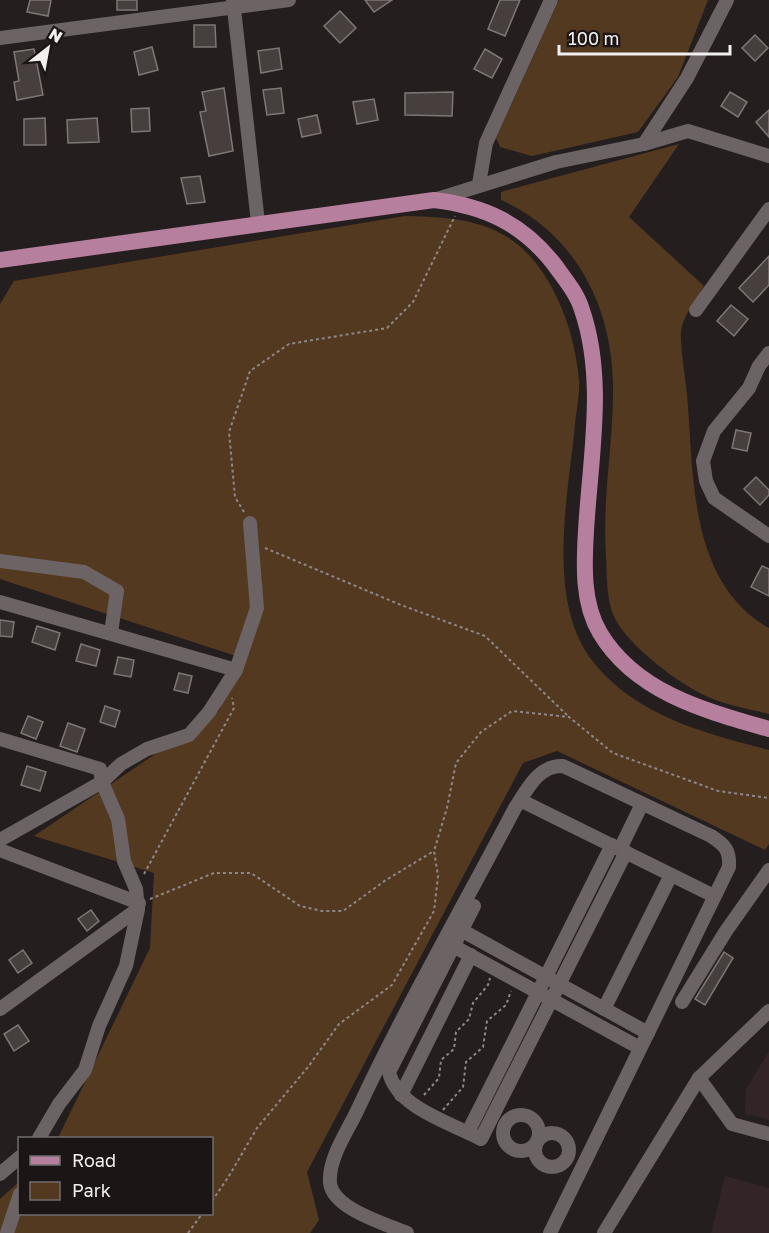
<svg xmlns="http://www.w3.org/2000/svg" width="769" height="1233" font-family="'Golos Text',sans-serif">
  <rect width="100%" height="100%" fill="#251e1f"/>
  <!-- built -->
  <g fill="#332527">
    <polygon points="769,1051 769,1120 745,1114 746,1089"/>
    <polygon points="725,1176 769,1188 769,1233 711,1233"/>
  </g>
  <!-- green -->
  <g fill="#543921">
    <polygon points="559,0 708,0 678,77 638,132 532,156 500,147 496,138"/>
    <path d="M679 144 629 217 704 286C697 298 686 312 682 326 678 336 686 380 687 394 694 475 688 582 769 628V714C749 709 726 705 708 697 679 684 633 649 617 622 606 604 607 576 606 555 602 498 614 440 613 383 611 303 574 233 501 200V192Z"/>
    <path d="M405 216C470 217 517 224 551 286 567 315 576 347 579 380 580 395 576 411 575 425 568 496 545 603 594 663 638 717 705 733 769 750V844L765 850 557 751 523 763 307 1172 319 1220 310 1233H0V1199L19 1182 20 1214H212V1138H58L150 948 154 873 34 836 219 711 239 657 0 579V304L14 281Z"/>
  </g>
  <!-- building -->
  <g fill="#463f3d" stroke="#7f7774" stroke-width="1.5">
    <polygon points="30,0 51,0 48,16 27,12"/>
    <rect x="117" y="0" width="20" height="10"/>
    <polygon points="365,0 392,0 374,12"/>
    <polygon points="500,0 520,0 505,36 488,29"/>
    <polygon points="340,11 356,28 340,43 324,26"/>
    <polygon points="194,25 215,25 216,47 194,47"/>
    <polygon points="755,35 768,48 755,61 742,48"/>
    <polygon points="152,47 158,70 139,75 134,52"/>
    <polygon points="279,48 282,69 261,73 258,51"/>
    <polygon points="34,49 43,95 17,100 14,82 19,81 14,52"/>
    <polygon points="485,49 502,59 492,78 474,69"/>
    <polygon points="224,88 233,151 209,156 200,112 206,111 202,92"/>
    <polygon points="281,88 284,113 267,115 263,90"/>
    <polygon points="453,92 452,116 405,115 405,93"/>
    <polygon points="730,92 747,102 738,117 721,106"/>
    <polygon points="374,99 378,120 357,124 353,102"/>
    <polygon points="149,108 150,131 132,132 131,109"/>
    <polygon points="769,110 769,137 756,122"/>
    <polygon points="317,115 321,133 302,137 298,119"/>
    <polygon points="45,118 46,145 24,145 24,119"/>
    <polygon points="97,118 99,142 68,143 67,120"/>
    <polygon points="200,176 205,202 187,204 181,178"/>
    <polygon points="769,256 769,285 753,302 739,288"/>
    <polygon points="731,305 748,319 734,336 717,321"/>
    <polygon points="736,430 751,433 747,451 732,448"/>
    <polygon points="756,477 769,490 769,495 760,505 744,489"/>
    <polygon points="762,566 769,569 769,596 751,587"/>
    <polygon points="0,620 14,622 12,637 0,636"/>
    <polygon points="37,626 60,633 55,650 32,642"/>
    <polygon points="81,644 100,650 96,666 76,661"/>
    <polygon points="118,657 134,660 131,677 114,674"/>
    <polygon points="179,673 192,676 188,693 174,690"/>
    <polygon points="105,706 120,711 115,727 100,722"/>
    <polygon points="28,716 43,722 36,739 21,733"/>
    <polygon points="68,723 85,729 77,752 60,746"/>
    <polygon points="27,766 46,772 40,791 21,785"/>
    <polygon points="91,910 99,921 87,931 78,919"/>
    <polygon points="23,950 32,963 18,973 9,960"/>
    <polygon points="724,952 733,958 705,1005 695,999"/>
    <polygon points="18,1025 29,1041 14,1051 4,1034"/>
  </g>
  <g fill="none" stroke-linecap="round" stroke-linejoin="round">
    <!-- path -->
    <g stroke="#8e8888" stroke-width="2" stroke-dasharray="3 3" stroke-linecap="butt">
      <polyline points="244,512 235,497 229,432 250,371 289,344 387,328 413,302 455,216"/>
      <polyline points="265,548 401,605 485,636 569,717"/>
      <polyline points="144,874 234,708 232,698"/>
      <polyline points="150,899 214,873 251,873 300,906 322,911 343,911 386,880 434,851"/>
      <polyline points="424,1095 439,1078 441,1060 454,1049 456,1032 469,1019 473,1003 488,985 490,978"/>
      <polyline points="443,1110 463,1087 466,1062 483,1047 487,1021 506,1005 511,991"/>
      <polyline points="212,1201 229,1176 257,1128 308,1067 339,1024 392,985 434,911 438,876 434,851 447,808 456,763 481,732 512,711 569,717 613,753 718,791 769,798"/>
      <polyline points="188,1233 202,1214"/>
    </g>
    <!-- minor -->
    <g stroke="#6b6364" stroke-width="14">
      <polyline points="233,0 258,223"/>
      <polyline points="0,38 289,0"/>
      <polyline points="644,144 687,78 727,0"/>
      <polyline points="479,184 486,143 551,0"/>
      <polyline points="434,200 556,162 644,144 688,131 769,156"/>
      <polyline points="696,310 769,209"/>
      <polyline points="769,353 759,366 749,388 714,431 703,461 706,481 714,498 769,536"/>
      <polyline points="0,561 84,572 117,591 111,633"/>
      <polyline points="0,602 236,670"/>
      <polyline points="0,739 100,769 102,782 0,840"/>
      <polyline points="526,803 714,896"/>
      <polyline points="620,849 642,804"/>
      <polyline points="0,850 139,903"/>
      <path d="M474 906 389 1072C397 1108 451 1123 481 1139L626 852"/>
      <polyline points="461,930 648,1033"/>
      <polyline points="453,946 640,1048"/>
      <polyline points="682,1002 726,931 769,870"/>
      <polyline points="0,1009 138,909"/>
      <polyline points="604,1009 671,875"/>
      <polyline points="699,1078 732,1124 769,1134"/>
      <polyline points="401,1095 471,955"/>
      <circle cx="521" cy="1133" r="18"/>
      <polyline points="468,1132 612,845"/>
      <circle cx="552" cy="1150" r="17"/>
      <polyline points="39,1138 59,1104 85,1070 99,1026 126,966 138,909 136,889 124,861 118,819 102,782 121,764 147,749 189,735 209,712 236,670 257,608 250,523"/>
      <polyline points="0,1174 20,1157"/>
      <polyline points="7,1233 20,1194"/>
      <path d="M407 1233C386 1224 333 1209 330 1183 328 1159 347 1132 357 1111 405 1008 462 909 515 808 527 790 538 765 563 766L711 836C725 845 730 850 729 867L550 1233"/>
      <polyline points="604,1233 699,1078 769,1011"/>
    </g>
    <!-- major -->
    <path stroke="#b77f9e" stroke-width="16" d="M0 260 434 200C484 206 522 223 554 264 564 278 577 293 582 310 606 380 590 459 586 531 584 564 582 603 600 633 636 693 706 711 769 729"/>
  </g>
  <!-- legend -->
  <rect x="18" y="1137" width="195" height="78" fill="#1b1516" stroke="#726c6d" stroke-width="1.5"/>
  <rect x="30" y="1156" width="30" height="9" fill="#b77f9e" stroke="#726c6d" stroke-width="1.5"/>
  <text x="72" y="1167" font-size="18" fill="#f4efef">Road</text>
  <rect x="30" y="1182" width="30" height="18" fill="#543921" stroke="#726c6d" stroke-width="1.5"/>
  <text x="72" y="1197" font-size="18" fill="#f4efef">Park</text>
  <!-- north arrow -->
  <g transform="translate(48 48) rotate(31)" stroke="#1b1516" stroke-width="4.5" paint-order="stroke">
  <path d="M0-4.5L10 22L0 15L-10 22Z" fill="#f4efef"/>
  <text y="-9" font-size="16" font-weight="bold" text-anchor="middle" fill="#f4efef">N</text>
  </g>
  <!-- scale -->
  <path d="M559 45v9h171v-9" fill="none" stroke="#f4efef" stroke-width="3"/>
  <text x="568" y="45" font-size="18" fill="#f4efef" stroke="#1b1516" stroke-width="4.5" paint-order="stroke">100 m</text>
</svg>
